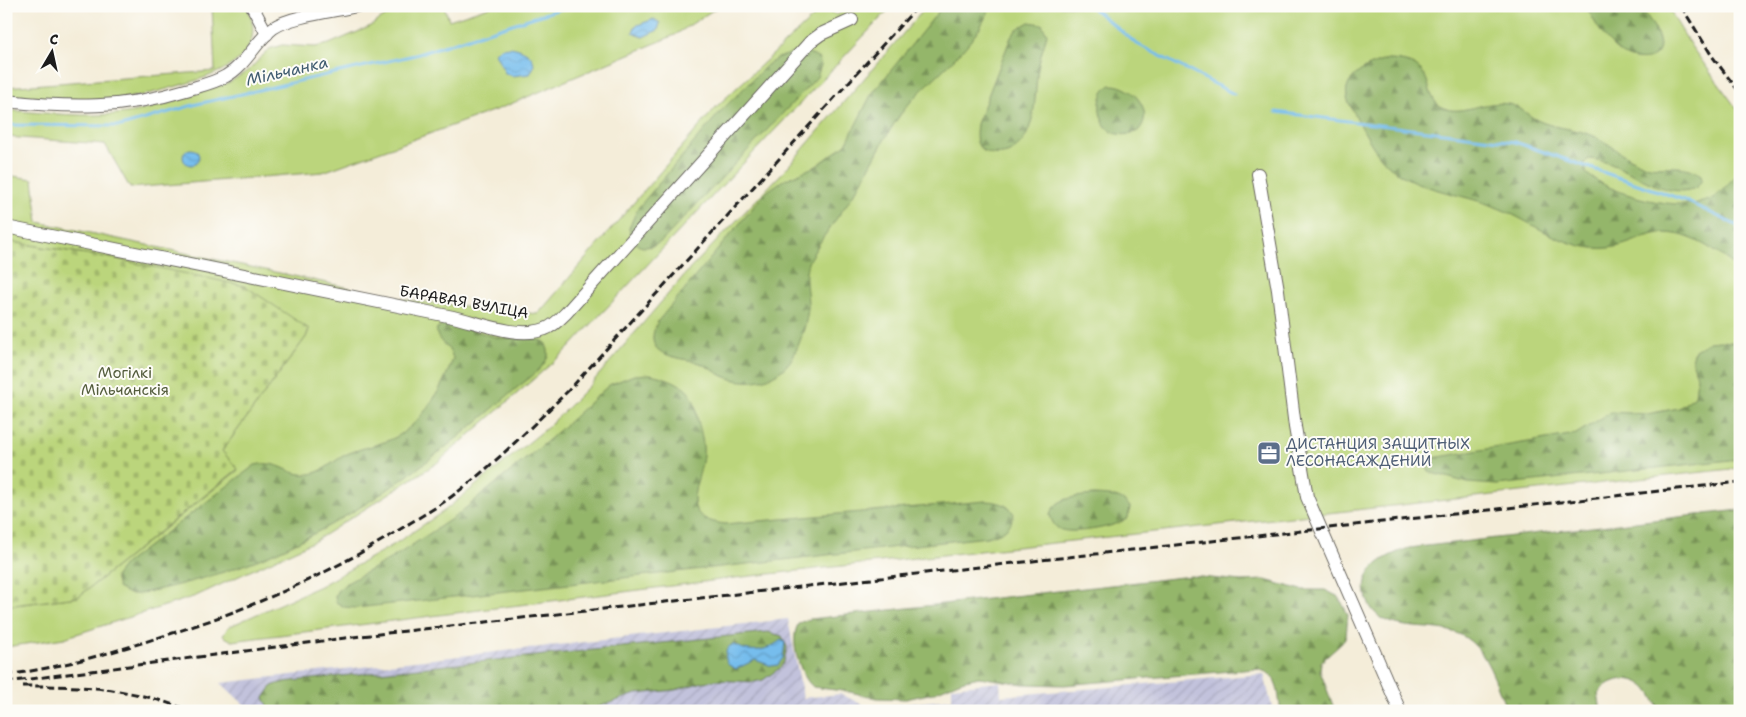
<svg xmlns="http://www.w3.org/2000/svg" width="1746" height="717" font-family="'Shantell Sans',sans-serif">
  <defs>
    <pattern id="industrial-furrows" width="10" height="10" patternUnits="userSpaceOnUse" patternTransform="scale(1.25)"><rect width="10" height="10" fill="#c2c2dc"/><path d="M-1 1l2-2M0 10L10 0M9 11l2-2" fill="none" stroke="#a6a6bc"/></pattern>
    <pattern id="forest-firs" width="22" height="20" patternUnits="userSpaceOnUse" patternTransform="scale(1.25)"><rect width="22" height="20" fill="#94b66b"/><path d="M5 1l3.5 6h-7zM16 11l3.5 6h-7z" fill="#789357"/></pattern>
    <pattern id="cemetery-stones" width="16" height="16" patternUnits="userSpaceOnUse" patternTransform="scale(1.25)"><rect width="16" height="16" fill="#bbd57b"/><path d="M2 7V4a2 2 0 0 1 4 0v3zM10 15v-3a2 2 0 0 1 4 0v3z" fill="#a0b66a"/></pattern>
    <pattern id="water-waves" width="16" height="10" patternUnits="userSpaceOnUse" patternTransform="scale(1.25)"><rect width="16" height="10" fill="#76bded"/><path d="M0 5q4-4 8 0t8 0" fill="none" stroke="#66a2cb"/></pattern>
  </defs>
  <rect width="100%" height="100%" fill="#fdfcf7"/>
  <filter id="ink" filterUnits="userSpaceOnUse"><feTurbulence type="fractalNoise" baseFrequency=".02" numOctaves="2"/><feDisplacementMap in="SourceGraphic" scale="10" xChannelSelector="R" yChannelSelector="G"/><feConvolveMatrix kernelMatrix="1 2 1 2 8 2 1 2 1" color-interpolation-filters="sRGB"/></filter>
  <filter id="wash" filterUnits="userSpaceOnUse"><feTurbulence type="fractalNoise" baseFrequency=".0096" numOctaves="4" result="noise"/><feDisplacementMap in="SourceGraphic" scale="20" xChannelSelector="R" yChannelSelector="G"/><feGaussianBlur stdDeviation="1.12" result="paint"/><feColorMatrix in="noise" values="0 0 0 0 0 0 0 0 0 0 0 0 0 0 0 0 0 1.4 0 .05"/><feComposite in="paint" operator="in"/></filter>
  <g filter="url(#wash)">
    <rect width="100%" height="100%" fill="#f4edd9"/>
    <!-- industrial -->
    <polygon fill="url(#industrial-furrows)" points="788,619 803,698 841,694 869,708 952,699 952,687 1000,682 1001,696 1264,674 1273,711 251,711 221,683"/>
    <!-- green -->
    <g fill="#bbd57b" stroke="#6c784c">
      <path d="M212 6H247C270 57 220 74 181 85 160 91 136 98 114 99 78 101 42 97 6 95V87L215 71Z"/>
      <path d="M401 6H444L449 20 492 6H719L675 35 501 108 323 172 130 188 105 144 6 137V110C46 113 87 118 126 113 162 108 196 93 230 82L250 69 269 49 282 45 315 47 329 44 367 28Z"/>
      <polygon points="850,6 892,6 566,351 437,463 315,541 196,596 64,638 6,647 6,606 78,597 238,470 222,451 306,337 309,329 116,259 6,241 6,175 33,179 38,222 407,300 538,314 717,106 823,8 837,15"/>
      <polygon points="927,6 1667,6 1691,46 1740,113 1740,468 751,576 232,641 223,636 228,627 320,586 393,545 444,511 548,427 590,385 687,272 784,171"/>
    </g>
    <!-- forest -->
    <g fill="url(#forest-firs)" stroke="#586944">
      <path d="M943 6H990C976 48 935 73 908 105 888 128 875 159 859 186 844 210 826 231 812 255 801 272 808 288 808 306 808 321 797 356 786 366 770 383 744 385 723 376 715 372 708 366 700 363 678 356 639 358 658 321L766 192 782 181 818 165 846 144 871 95Z"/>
      <path d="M1586 6H1640C1647 17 1656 27 1659 40 1665 62 1637 63 1624 55 1606 43 1596 25 1586 6Z"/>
      <path d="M1029 22 1042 24 1047 34C1044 46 1040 56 1038 68 1034 94 1038 142 1007 153 1000 155 991 155 984 151 974 145 976 134 977 124L1011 37 1017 29Z"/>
      <path d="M796 52H807L819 59 821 65 817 77 663 240C647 252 631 249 629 228L638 208 721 111 767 65 778 58Z"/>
      <path d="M1386 60C1443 60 1418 97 1444 108 1461 116 1484 100 1508 104 1520 106 1527 115 1537 120 1553 128 1572 128 1589 134 1608 141 1623 157 1642 164 1661 171 1684 161 1701 175L1702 180 1696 188C1660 202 1624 160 1589 159L1585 162 1586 173C1609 194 1682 214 1711 199 1723 193 1729 180 1740 173V270C1714 249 1680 223 1644 237 1627 244 1613 250 1593 248 1556 244 1528 219 1493 206 1462 194 1420 190 1394 170 1374 155 1362 127 1350 105 1336 80 1367 65 1386 60Z"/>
      <path d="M1111 85C1133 85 1156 112 1138 131 1098 149 1090 95 1111 85Z"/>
      <path d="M448 323 499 338 536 339 545 342C547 347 549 351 548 356 544 370 523 382 513 391 442 453 363 514 276 552 231 572 186 584 138 594H129L118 588 115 577 125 564 255 465C281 459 288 477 310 474 324 472 334 460 347 454 363 447 382 445 398 436 425 419 442 388 453 359 451 345 434 342 437 328Z"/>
      <polygon points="1720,341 1740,343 1740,459 1497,485 1468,483 1429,472 1427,467 1433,458 1576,434 1611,412 1647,414 1679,408 1695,396 1697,377 1692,360 1695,350 1709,342"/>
      <path d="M650 374C669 378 690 385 695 405 697 410 696 416 698 421 701 432 704 443 703 455 701 484 674 518 725 524L986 501C998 502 1007 503 1014 514 1011 529 1002 533 987 537L356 608 344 607 336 602 335 597 337 591 347 583 397 555 456 516 550 439 609 385 634 375Z"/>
      <path d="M1094 495C1108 496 1121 495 1130 507L1128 518C1118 527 1076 534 1062 530 1055 528 1052 522 1050 515 1056 496 1078 497 1094 495Z"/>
      <path d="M1740 510V711H1659C1652 691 1641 676 1618 680 1609 682 1604 686 1598 693L1601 711H1507C1498 689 1489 656 1470 641 1445 620 1408 635 1380 617 1374 613 1369 606 1367 599 1358 569 1385 556 1409 548Z"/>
      <path d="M1191 576 1241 581 1265 580 1302 590H1325L1339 597 1348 615 1346 636 1342 643 1321 662 1320 671 1335 711H1281C1277 691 1280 672 1255 669L1064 685 1023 684 979 677 961 681 933 693 906 699 876 698 850 692 813 687C800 676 788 639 799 623L810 619Z"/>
      <polygon points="768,632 782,636 787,647 784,662 780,668 763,680 754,682 716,680 703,682 675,690 636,694 586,711 271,711 264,698 272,686 283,682"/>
    </g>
    <!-- cemetery -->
    <polygon fill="url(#cemetery-stones)" stroke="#6c784c" points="6,241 116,259 245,286 309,329 306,337 222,451 238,469 78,597 6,606"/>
    <!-- water -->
    <g fill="url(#water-waves)" stroke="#496c84">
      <polygon points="654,19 660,23 658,30 643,37 633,33 635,26"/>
      <path d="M509 47C523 48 542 58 530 74L512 76 505 73 495 53 501 48Z"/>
      <circle cx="191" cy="157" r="8"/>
      <path d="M781 640 785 642 783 658 778 665 772 666 755 660 736 669 727 664C725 655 724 649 733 644 749 654 766 652 781 640Z"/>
    </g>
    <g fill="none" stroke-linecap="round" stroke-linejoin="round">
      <!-- stream -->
      <g stroke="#76bded" stroke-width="3">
        <polyline points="1090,6 1137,44 1234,94"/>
        <polyline points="1276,112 1515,142 1684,200 1740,227"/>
        <polyline points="6,125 121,126 197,104 415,55 569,6"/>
      </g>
    </g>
  </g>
  <g filter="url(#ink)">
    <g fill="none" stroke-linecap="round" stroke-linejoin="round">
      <!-- minor casing -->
      <g stroke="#68655e" stroke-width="14">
        <g id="minor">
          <polyline points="252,6 267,34"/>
          <path d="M6 101C70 108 125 109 186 90 199 86 214 83 226 76 246 65 255 42 273 28 290 16 336 11 357 6"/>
          <polyline points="1258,174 1278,290 1295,427 1307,497 1400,711"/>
          <path d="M6 227 453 317C480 323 518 339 545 329 554 326 561 318 567 312L810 42 821 34 852 20"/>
        </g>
      </g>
      <!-- minor -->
      <use href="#minor" stroke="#fff" stroke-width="12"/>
      <!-- rail -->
      <g stroke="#1c1c1c" stroke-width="3" stroke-dasharray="8 4" stroke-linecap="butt">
        <polyline points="1681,6 1712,56 1740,93"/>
        <path d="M6 675C57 668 108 654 157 638 248 610 330 575 410 523 425 514 441 505 455 494 496 463 532 426 569 390L918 6"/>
        <polyline points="6,682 361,636 1740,482"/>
        <path d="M23 686C88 686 129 687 190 711"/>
      </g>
    </g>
  </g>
  <!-- icons -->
  <defs>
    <g id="office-square" transform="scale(1.25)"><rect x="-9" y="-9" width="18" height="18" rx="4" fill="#5c6f8a" stroke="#fdfcf7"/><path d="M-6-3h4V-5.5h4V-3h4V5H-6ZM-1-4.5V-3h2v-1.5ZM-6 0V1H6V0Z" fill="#fff"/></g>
  </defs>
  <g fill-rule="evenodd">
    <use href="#office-square" x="1269" y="453"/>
  </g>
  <g text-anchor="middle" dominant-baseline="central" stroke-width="4" stroke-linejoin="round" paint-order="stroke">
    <!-- street labels -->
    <g font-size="15" fill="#1c1c1c" stroke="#fdfcf7">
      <text transform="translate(464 302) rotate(10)">БАРАВАЯ ВУЛІЦА</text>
    </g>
    <!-- park labels -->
    <g font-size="15" fill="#545d3d" stroke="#fdfcf7">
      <text x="125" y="373">Могілкі<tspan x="125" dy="17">Мільчанскія</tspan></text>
    </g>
    <!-- service labels -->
    <g font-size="15" fill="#4e5e75" stroke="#fdfcf7" text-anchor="start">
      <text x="1286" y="444">ДИСТАНЦИЯ ЗАЩИТНЫХ<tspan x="1286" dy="17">ЛЕСОНАСАЖДЕНИЙ</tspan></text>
    </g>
    <!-- water labels -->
    <g font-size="16" font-style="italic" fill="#405c70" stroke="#fdfcf7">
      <text transform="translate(287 71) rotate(-13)">Мільчанка</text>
    </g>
  </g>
  <!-- margin -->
  <rect width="1746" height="717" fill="none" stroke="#fdfcf7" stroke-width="25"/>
  <!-- north arrow -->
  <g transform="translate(52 52) rotate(9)" stroke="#fdfcf7" stroke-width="4" paint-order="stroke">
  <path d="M0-4L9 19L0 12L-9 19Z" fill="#1c1c1c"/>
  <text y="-8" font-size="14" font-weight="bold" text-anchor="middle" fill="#1c1c1c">С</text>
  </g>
</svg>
